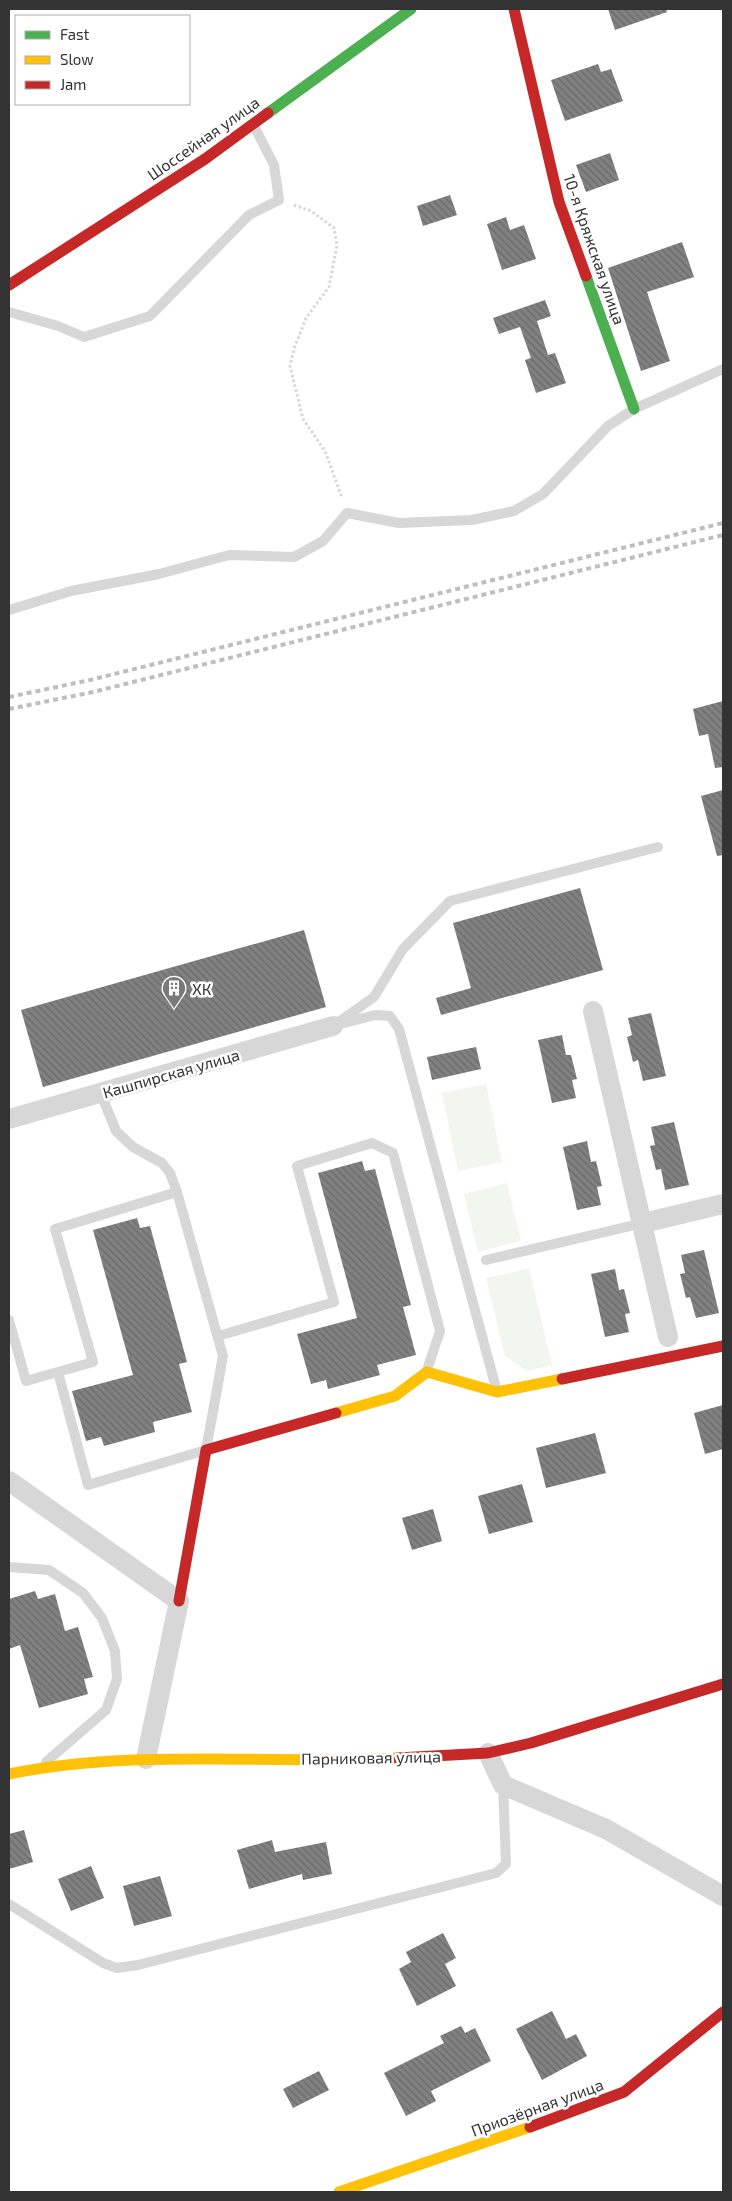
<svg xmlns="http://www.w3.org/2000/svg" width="732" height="2201" font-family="'Exo 2',sans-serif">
  <defs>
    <pattern id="building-back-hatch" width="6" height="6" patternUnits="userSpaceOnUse" patternTransform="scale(1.25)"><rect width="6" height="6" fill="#818181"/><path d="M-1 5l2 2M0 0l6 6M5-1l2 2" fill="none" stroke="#6a6a6a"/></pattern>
  </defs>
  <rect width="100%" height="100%" fill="#fff"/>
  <!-- green -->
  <g fill="#f1f6ee">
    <polygon points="486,1084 502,1162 458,1171 442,1093"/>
    <polygon points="507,1183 521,1241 478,1252 464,1194"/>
    <polygon points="529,1268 552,1365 527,1371 505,1356 486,1278"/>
  </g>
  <!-- building -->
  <g fill="url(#building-back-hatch)">
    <polygon points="608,9 666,9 667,12 615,30"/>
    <polygon points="598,64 601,72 611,69 623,101 565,121 551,80"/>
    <polygon points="610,153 619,180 586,192 576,165"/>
    <polygon points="450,195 457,215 423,226 417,206"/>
    <polygon points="506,217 510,230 524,225 536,259 502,270 487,224"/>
    <polygon points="682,242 694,277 647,292 670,361 641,371 608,268"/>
    <polygon points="545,300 551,316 537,321 548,355 555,353 566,383 536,393 525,360 531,358 520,327 499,334 493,318"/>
    <polygon points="723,701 723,767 715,768 708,734 699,736 693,709"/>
    <polygon points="723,790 723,855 717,856 701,796"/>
    <polygon points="580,888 603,970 441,1015 436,998 471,988 453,923"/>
    <polygon points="304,930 326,1007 43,1087 21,1010"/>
    <polygon points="651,1013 666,1076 643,1081 638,1060 633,1062 627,1037 632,1035 628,1018"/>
    <polygon points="562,1035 566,1055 571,1055 577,1079 572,1080 576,1098 552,1103 538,1040"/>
    <polygon points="476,1047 481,1069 432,1080 427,1057"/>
    <polygon points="674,1122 689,1185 665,1190 661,1169 656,1170 650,1146 655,1145 651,1127"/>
    <polygon points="587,1141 591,1162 596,1161 602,1186 597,1187 601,1205 577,1210 563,1147"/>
    <polygon points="362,1161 365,1171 375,1169 411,1305 403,1307 416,1355 377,1365 380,1375 328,1389 326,1380 311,1384 297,1334 357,1318 318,1173"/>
    <polygon points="137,1218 140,1228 150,1226 187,1362 179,1364 192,1412 153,1422 155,1432 104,1446 101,1437 86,1441 72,1391 133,1375 93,1230"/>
    <polygon points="704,1250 719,1313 696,1318 690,1297 686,1298 680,1274 685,1273 681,1255"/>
    <polygon points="615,1269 619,1290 624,1289 630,1313 625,1314 629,1332 605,1337 591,1274"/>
    <polygon points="723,1405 723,1449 705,1454 694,1413"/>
    <polygon points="595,1433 606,1473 546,1488 536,1448"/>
    <polygon points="522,1484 533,1522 489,1534 478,1496"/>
    <polygon points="433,1509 442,1541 412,1550 402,1518"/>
    <polygon points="35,1591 38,1599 55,1594 65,1631 78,1627 93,1677 84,1679 88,1694 39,1708 20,1645 9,1649 9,1599"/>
    <polygon points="24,1830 33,1862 9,1869 9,1834"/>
    <polygon points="272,1840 275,1852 326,1842 332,1874 303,1880 302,1874 249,1889 237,1850"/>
    <polygon points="91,1866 104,1898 71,1911 58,1879"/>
    <polygon points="160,1876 172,1916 134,1926 123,1886"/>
    <polygon points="443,1933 456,1958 445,1964 456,1986 417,2006 399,1969 411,1962 406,1952"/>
    <polygon points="552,2011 566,2039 576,2034 587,2056 542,2080 516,2029"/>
    <polygon points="461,2026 465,2033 475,2028 491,2061 431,2091 436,2101 406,2116 384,2073 444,2043 440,2036"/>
    <polygon points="319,2071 329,2090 293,2108 283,2089"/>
  </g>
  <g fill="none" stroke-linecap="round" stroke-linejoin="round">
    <!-- path -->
    <polyline stroke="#d7d7d7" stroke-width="3" stroke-dasharray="2.5 2.5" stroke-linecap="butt" points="294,205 311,211 334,228 337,245 329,287 306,318 294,349 290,366 303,419 325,451 342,498"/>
    <!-- lane -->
    <g stroke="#d7d7d7" stroke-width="10">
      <polyline points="9,312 58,326 84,337 150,316 249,215 279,200 274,165 254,126"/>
      <polyline points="9,610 71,591 159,574 229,555 294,557 323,541 347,513 399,523 472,520 514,511 543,494 608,426 634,409 723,369"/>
      <polyline points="340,1021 374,997 403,949 450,901 658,847"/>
      <polyline points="333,1026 375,1015 390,1016 399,1029 496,1388"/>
      <polyline points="101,1094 116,1131 133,1147 162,1163 170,1173 177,1192"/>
      <polyline points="486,1260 643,1223"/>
      <polyline points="9,1320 26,1381 93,1362 55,1229 177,1192 223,1356 206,1450 88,1485 58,1372"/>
      <polyline points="218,1336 334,1302 297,1166 372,1143 393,1153 440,1331 427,1370"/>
      <polyline points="9,1567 49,1570 83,1593 102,1618 115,1651 117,1679 106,1710 46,1762"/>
      <polyline points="9,1904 103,1963 117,1968 138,1965 496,1873 506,1864 503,1785"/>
    </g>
    <!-- street -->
    <g stroke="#d7d7d7" stroke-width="20">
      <polyline points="593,1011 668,1337"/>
      <polyline points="9,1119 333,1026"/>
      <polyline points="643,1223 723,1204"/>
      <polyline points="9,1481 179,1601 146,1759"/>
      <polyline points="488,1753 503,1785 606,1829 723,1896"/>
    </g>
    <!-- fast -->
    <g stroke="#4caf50" stroke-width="11">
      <polyline points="268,113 411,9"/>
      <polyline points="586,276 634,409"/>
    </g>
    <!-- slow -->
    <g stroke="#ffc107" stroke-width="11">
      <polyline points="336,1413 395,1396 427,1372 497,1392 562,1379"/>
      <path d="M9 1774C137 1748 268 1765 397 1758"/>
      <polyline points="339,2192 530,2127"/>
    </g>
    <!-- jam -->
    <g stroke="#c62828" stroke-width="11">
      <polyline points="514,9 559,202 586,276"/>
      <polyline points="9,285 205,159 268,113"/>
      <polyline points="562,1379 723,1346"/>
      <polyline points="179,1601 206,1450 336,1413"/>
      <polyline points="397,1758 488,1753 531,1743 723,1684"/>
      <polyline points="530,2127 624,2092 723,2012"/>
    </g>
    <!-- rail -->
    <g stroke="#bebebe" stroke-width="4" stroke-dasharray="5 4" stroke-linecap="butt">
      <polyline points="9,697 90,680 723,523"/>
      <polyline points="9,709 93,692 723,535"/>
    </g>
  </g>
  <!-- icons -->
  <defs>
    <g id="building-pin" transform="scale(1.25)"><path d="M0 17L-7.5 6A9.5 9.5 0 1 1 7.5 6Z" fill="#7a7a7a" stroke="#fff"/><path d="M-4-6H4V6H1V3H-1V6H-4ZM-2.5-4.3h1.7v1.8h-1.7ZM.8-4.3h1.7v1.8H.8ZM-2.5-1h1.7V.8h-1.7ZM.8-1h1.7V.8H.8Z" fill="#fff"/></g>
  </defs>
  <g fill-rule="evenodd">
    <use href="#building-pin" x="174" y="988"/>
  </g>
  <g text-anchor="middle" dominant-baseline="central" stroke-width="5" stroke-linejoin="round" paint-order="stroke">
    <!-- street labels -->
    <g font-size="16" fill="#333" stroke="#fff">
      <text transform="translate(203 138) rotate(-35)">Шоссейная улица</text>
      <text transform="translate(595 249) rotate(71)">10-я Кряжская улица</text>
      <text transform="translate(171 1073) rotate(-16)">Кашпирская улица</text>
      <text transform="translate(371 1757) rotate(-1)">Парниковая улица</text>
      <text transform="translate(537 2107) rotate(-20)">Приозёрная улица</text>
    </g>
    <!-- poi labels -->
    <g font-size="16" fill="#333" stroke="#fff" text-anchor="start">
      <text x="192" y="988">ХК</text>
    </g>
  </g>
  <!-- border -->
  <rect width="732" height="2201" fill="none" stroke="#333333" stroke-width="20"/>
  <!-- legend -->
  <rect x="15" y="15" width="175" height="90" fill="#ffffff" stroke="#adadad"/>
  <rect x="25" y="31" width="25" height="8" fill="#4caf50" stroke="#adadad"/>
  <text x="60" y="40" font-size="15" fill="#333333">Fast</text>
  <rect x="25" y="56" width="25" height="8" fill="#ffc107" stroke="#adadad"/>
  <text x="60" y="65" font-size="15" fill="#333333">Slow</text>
  <rect x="25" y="81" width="25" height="8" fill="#c62828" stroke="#adadad"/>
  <text x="60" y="90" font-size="15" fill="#333333">Jam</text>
</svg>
